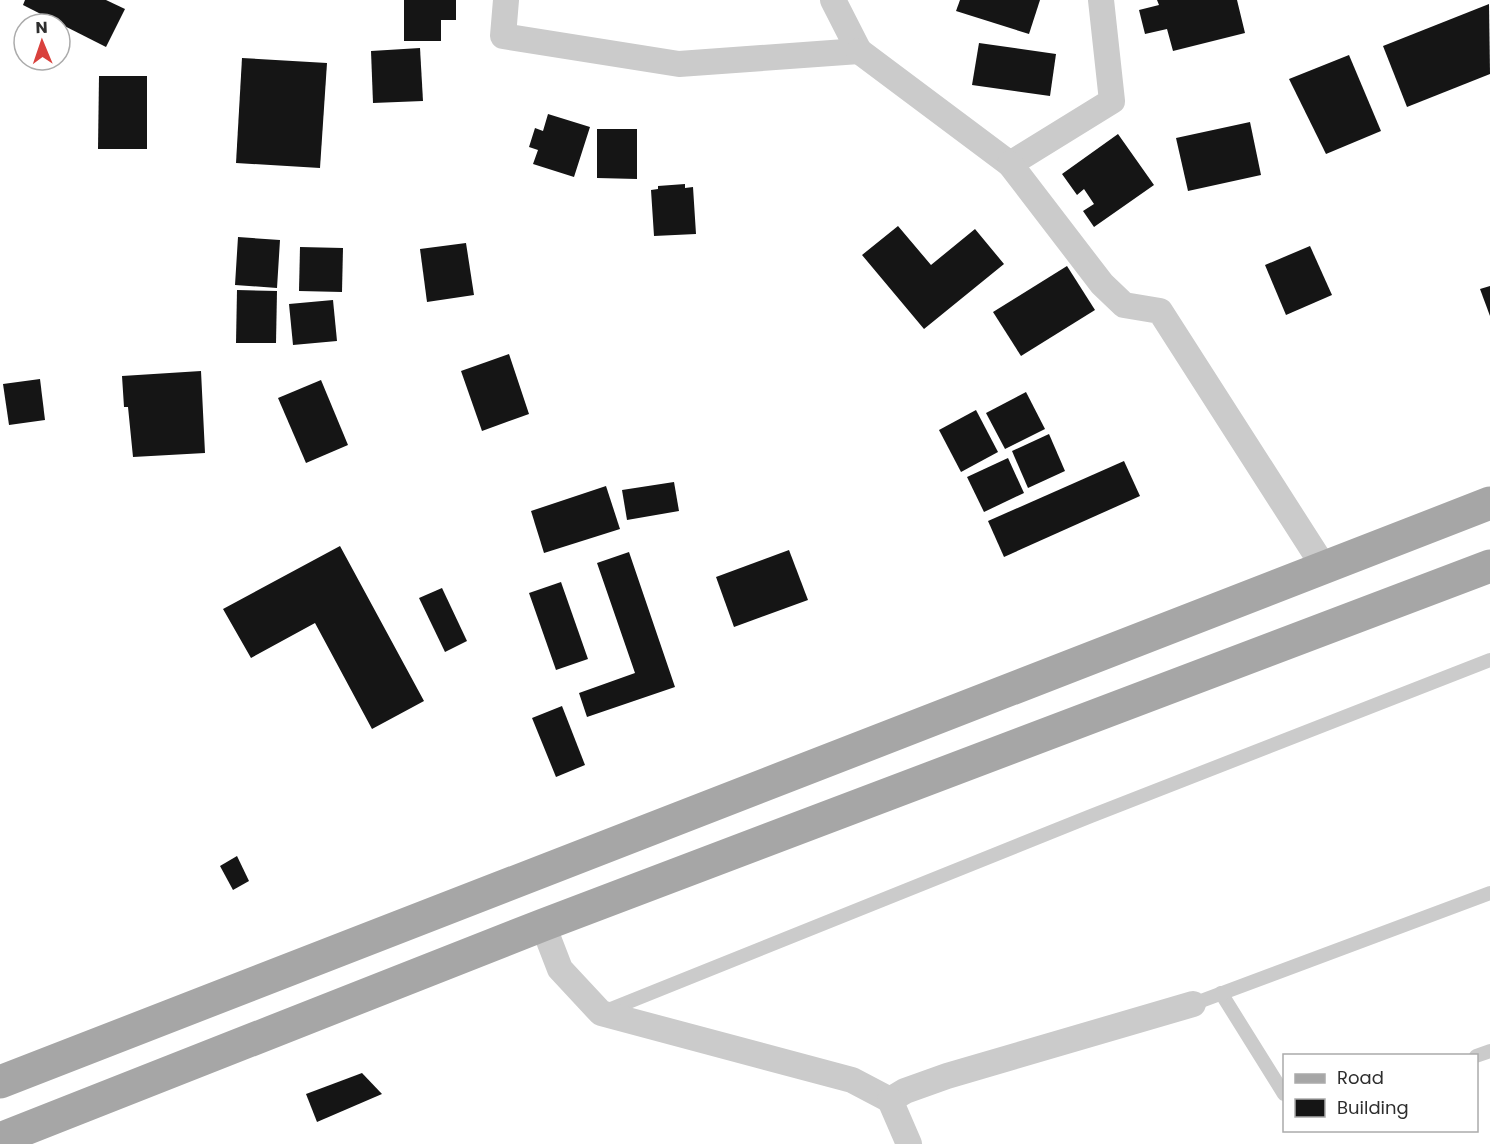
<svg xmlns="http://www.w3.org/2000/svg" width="1490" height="1144" font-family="Poppins,sans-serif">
  <rect width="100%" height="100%" fill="#fff"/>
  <!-- building -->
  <g fill="#151515">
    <polygon points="25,0 106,0 125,9 106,47 23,5"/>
    <polygon points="404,0 456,0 456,20 441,20 441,41 404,41"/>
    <polygon points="960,0 1040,0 1029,34 956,11"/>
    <polygon points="1157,0 1237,0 1245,33 1173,51 1167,29 1145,34 1139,10 1159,5"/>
    <polygon points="1489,4 1490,74 1407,107 1383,46"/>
    <polygon points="979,43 1056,54 1050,96 972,85"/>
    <polygon points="420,48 423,101 373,103 371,51"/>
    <polygon points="1349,55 1381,131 1326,154 1289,79"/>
    <polygon points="242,58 327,63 320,168 236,163"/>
    <polygon points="99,76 147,76 147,149 98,149"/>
    <polygon points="548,114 590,127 574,177 533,164 538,150 529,147 535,128 543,131"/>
    <polygon points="1250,122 1261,175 1188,191 1176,138"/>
    <polygon points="597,129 637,129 637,179 597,178"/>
    <polygon points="1118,134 1154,185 1094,227 1083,211 1094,204 1084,189 1077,195 1062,174"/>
    <polygon points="685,184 685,188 693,187 696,234 654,236 651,190 658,189 658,186"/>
    <polygon points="898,226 931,265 975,229 1004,264 924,329 862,255"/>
    <polygon points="238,237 280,240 277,288 235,285"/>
    <polygon points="466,243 474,295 427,302 420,249"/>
    <polygon points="1310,246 1332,295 1286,315 1265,265"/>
    <polygon points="300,247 343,248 342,292 299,291"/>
    <polygon points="1067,266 1095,310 1021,356 993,312"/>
    <polygon points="1490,286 1490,316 1480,289"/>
    <polygon points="237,290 277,291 276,343 236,343"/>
    <polygon points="333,300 337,341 293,345 289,304"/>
    <polygon points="509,354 529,414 482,431 461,371"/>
    <polygon points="201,371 205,453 133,457 128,407 124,407 122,376"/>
    <polygon points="40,379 45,420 9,425 3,384"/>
    <polygon points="321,380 348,445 306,463 278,398"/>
    <polygon points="1026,392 1045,429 1005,449 986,413"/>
    <polygon points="976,410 998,452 961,472 939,430"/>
    <polygon points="1049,434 1065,471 1028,488 1012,451"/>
    <polygon points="1008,458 1024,493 984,512 967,477"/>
    <polygon points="1124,461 1140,496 1004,557 988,521"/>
    <polygon points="674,482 679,511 627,520 622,490"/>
    <polygon points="606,486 620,529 544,553 531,511"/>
    <polygon points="340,546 424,701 372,729 315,623 251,658 223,609"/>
    <polygon points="789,550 808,600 734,627 716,577"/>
    <polygon points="629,552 675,687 587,717 579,693 635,673 597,563"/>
    <polygon points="561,582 588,659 556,670 529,593"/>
    <polygon points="442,588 467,641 445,652 419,598"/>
    <polygon points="562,706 585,765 556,777 532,718"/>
    <polygon points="237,856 249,881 233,890 220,866"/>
    <polygon points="362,1073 382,1094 317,1122 306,1094"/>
  </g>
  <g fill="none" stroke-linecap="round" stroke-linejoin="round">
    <!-- lane -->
    <g stroke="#cbcbcb" stroke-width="14">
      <polyline points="1221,993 1284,1094"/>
      <polyline points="1193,1004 1490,893"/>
      <polyline points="606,1011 1091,816 1490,660"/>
      <polyline points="1476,1056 1490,1051"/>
    </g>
    <!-- street -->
    <g stroke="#cbcbcb" stroke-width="26">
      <polyline points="506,0 503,36 679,64 859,51 833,0"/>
      <polyline points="859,51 1010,164 1112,101 1101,0"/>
      <polyline points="1010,164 1102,284 1124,305 1160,311 1324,567"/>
      <polyline points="543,925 560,969 601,1013 852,1080 890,1100 905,1091 947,1076 1193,1004"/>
      <polyline points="890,1100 909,1144"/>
    </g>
    <!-- primary -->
    <g stroke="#a6a6a6" stroke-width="33">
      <polyline points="0,1082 1490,503"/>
      <polyline points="0,1139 543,925 1490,566"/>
    </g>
  </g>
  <!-- legend -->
  <rect x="1283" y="1054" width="195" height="78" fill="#ffffff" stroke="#ababab" stroke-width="1.5"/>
  <rect x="1295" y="1074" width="30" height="9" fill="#a6a6a6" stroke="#ababab" stroke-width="1.5"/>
  <text x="1337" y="1084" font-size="18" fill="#2e2e2e">Road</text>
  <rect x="1295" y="1099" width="30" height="18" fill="#151515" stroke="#ababab" stroke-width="1.5"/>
  <text x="1337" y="1114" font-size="18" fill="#2e2e2e">Building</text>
  <!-- north arrow -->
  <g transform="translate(42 42) rotate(358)"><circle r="28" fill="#ffffff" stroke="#ababab" stroke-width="1.5"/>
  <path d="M0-4.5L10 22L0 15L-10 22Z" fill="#d9413d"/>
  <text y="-9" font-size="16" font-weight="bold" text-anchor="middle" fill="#2e2e2e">N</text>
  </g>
</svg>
